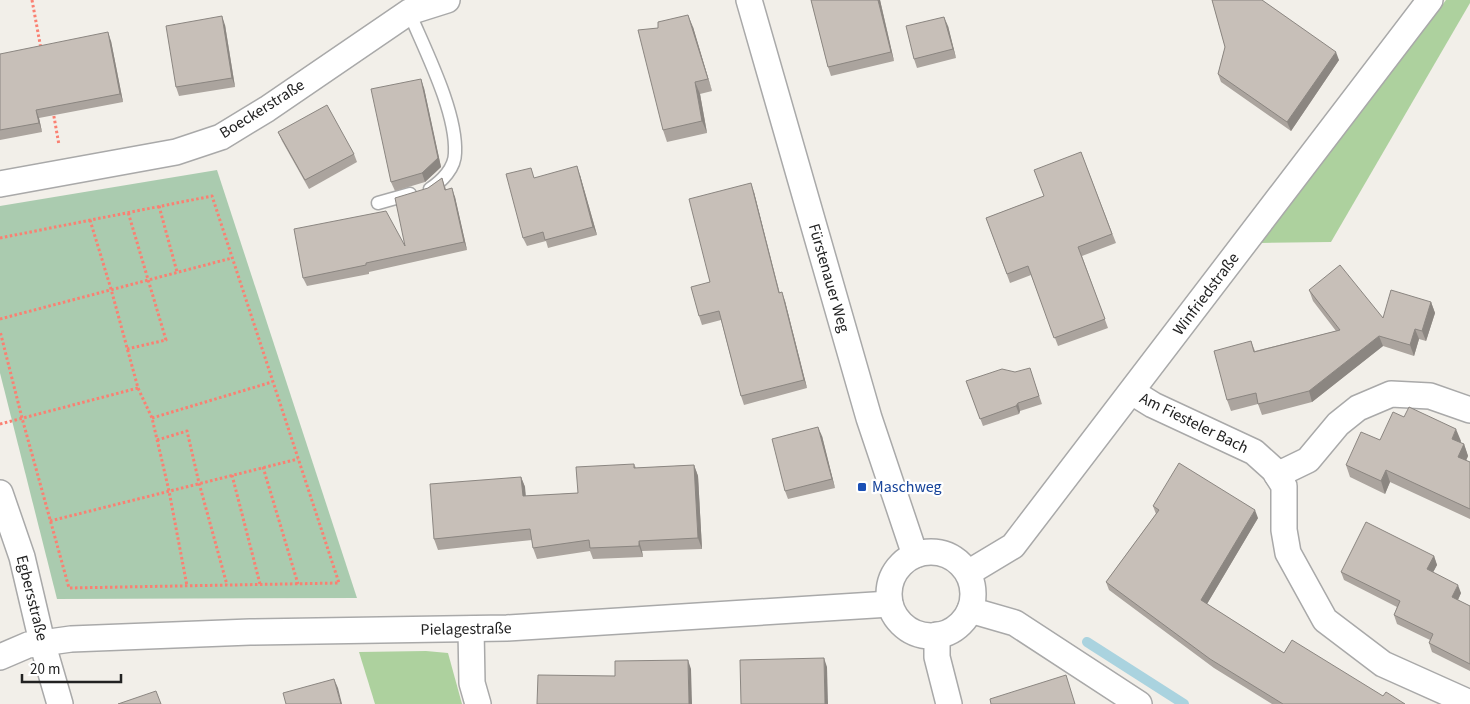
<svg xmlns="http://www.w3.org/2000/svg" width="1470" height="704" font-family="'Source Sans 3',sans-serif">
  <rect width="100%" height="100%" fill="#f2efe9"/>
  <!-- forest -->
  <g fill="#add19e">
    <polygon points="1446,0 1470,0 1470,3 1331,242 1261,243"/>
    <polygon points="426,651 448,653 462,704 375,704 359,652"/>
  </g>
  <!-- cemetery -->
  <polygon fill="#aacbaf" points="217,170 357,598 57,599 0,373 0,206"/>
  <g fill="none" stroke-linecap="round" stroke-linejoin="round">
    <!-- stream -->
    <polyline stroke="#aad3df" stroke-width="10" points="1087,642 1184,704"/>
    <!-- service casing -->
    <g stroke="#a9a9a9" stroke-width="15">
      <g id="service">
        <path d="M409 12C425 50 457 112 455 153 455 168 442 181 430 189"/>
        <polyline points="378,203 410,194"/>
      </g>
    </g>
    <!-- minor casing -->
    <g stroke="#a9a9a9" stroke-width="28">
      <g id="minor">
        <polyline points="749,0 869,418 915,555"/>
        <polyline points="0,184 176,152 221,137 267,109 409,12 447,0"/>
        <polyline points="1132,392 1153,405 1254,452 1274,470 1284,486 1284,530 1288,553 1325,620 1383,664 1470,703"/>
        <polyline points="1277,475 1308,460 1338,424 1358,408 1391,394 1430,396 1470,410"/>
        <polyline points="0,493 22,557 42,642 60,704"/>
        <circle cx="931" cy="594" r="42"/>
        <polyline points="968,573 1013,546 1430,0"/>
        <polyline points="970,610 1015,623 1139,704"/>
        <polyline points="471,629 472,683 478,704"/>
        <polyline points="937,635 937,657 949,704"/>
        <polyline points="0,657 28,645 71,639 250,632 507,628 890,604"/>
      </g>
    </g>
    <!-- path -->
    <g stroke="#fa8072" stroke-width="3" stroke-dasharray="2.5 2.5" stroke-linecap="butt">
      <polyline points="32,0 41,49"/>
      <polyline points="53,111 59,145"/>
      <polyline points="159,206 177,272"/>
      <polyline points="90,220 111,289 138,388 152,418 169,491 187,586"/>
      <polyline points="0,238 212,196 339,583 69,588 22,418 0,331"/>
      <polyline points="0,319 232,258"/>
      <polyline points="127,349 166,340 128,212"/>
      <polyline points="152,418 272,382"/>
      <polyline points="0,424 138,388"/>
      <polyline points="157,440 187,431 199,483 227,585"/>
      <polyline points="263,467 298,584"/>
      <polyline points="232,475 260,584"/>
      <polyline points="50,521 298,459"/>
    </g>
    <!-- service -->
    <use href="#service" stroke="#fff" stroke-width="12"/>
    <!-- minor -->
    <use href="#minor" stroke="#fff" stroke-width="25"/>
  </g>
  <!-- wall -->
  <g fill="#aba49e">
    <polygon points="811,0 880,0 894,61 831,76 828,67"/>
    <polygon points="1212,0 1262,0 1339,60 1291,131 1221,82 1218,74 1225,47"/>
    <polygon points="225,25 235,87 179,96 176,87"/>
    <polygon points="948,26 956,58 917,68 914,59"/>
    <polygon points="693,27 712,91 700,94 707,133 667,142 663,130"/>
    <polygon points="111,41 123,102 39,118 42,132 0,140 0,54"/>
    <polygon points="424,88 441,167 425,182 395,191 391,182"/>
    <polygon points="278,132 354,154 357,162 309,189 282,141"/>
    <polygon points="1081,152 1116,243 1082,256 1108,328 1058,346 1031,275 1010,283 986,218 1044,196"/>
    <polygon points="580,175 597,235 548,248 546,241 527,246 523,238 535,178"/>
    <polygon points="442,178 446,189 455,197 467,250 369,272 369,274 307,286 303,278 405,246 428,188"/>
    <polygon points="754,192 779,293 785,301 807,388 744,405 741,396 721,320 702,325 699,316 710,282"/>
    <polygon points="1309,290 1383,318 1431,302 1435,313 1426,341 1419,339 1414,356 1383,346 1312,402 1262,415 1258,404 1231,411 1227,400 1251,341 1255,351 1336,331 1313,301"/>
    <polygon points="1015,372 1032,375 1042,404 1020,411 1019,414 983,426 966,381"/>
    <polygon points="822,436 835,488 788,499 785,491"/>
    <polygon points="1380,440 1461,441 1460,443 1464,444 1468,456 1466,461 1470,462 1470,519 1390,482 1385,494 1350,477 1346,465"/>
    <polygon points="634,464 636,468 694,465 698,476 702,549 642,551 643,557 593,559 590,551 537,559 533,548 532,540 438,550 434,539 521,477 525,487 525,496 578,493"/>
    <polygon points="1153,506 1258,518 1207,604 1284,653 1383,696 1405,704 1272,704 1214,668 1109,590 1106,582 1156,514"/>
    <polygon points="1434,556 1437,565 1433,572 1461,593 1458,600 1470,606 1470,671 1432,652 1429,643 1430,640 1397,624 1394,615 1397,607 1344,580 1341,572"/>
  </g>
  <!-- shaded-wall -->
  <g fill="#8b8681">
    <polygon points="878,0 880,0 894,61 891,52"/>
    <polygon points="688,15 693,27 712,91 708,79"/>
    <polygon points="222,16 225,25 235,87 232,78"/>
    <polygon points="944,17 948,26 956,58 953,49"/>
    <polygon points="108,32 111,41 123,102 120,94"/>
    <polygon points="1336,52 1339,60 1291,131 1287,122"/>
    <polygon points="421,79 424,88 441,167 425,182 422,173"/>
    <polygon points="695,82 700,94 707,133 702,121"/>
    <polygon points="36,110 39,118 42,132 39,123"/>
    <polygon points="577,166 580,175 597,235 593,227"/>
    <polygon points="751,183 754,192 782,302 779,293"/>
    <polygon points="452,188 455,197 467,250 464,242"/>
    <polygon points="782,292 785,301 807,388 804,380"/>
    <polygon points="1431,302 1435,313 1426,341 1422,331"/>
    <polygon points="1415,329 1419,339 1414,356 1410,345"/>
    <polygon points="1379,336 1383,346 1312,402 1309,391"/>
    <polygon points="1018,403 1020,411 1019,414 1016,406"/>
    <polygon points="818,427 822,436 835,488 832,479"/>
    <polygon points="1456,429 1461,441 1456,451 1452,439"/>
    <polygon points="1464,444 1468,456 1462,469 1458,457"/>
    <polygon points="694,465 698,476 702,549 698,538"/>
    <polygon points="1386,470 1390,482 1385,494 1381,481"/>
    <polygon points="521,477 525,487 527,507 523,496"/>
    <polygon points="1255,510 1258,518 1204,609 1201,600"/>
    <polygon points="639,541 642,551 643,557 639,546"/>
    <polygon points="1434,556 1437,565 1430,578 1427,569"/>
    <polygon points="1458,585 1461,593 1455,606 1452,597"/>
    <polygon points="824,658 827,667 828,704 825,704"/>
    <polygon points="688,660 691,669 692,704 689,704"/>
    <polygon points="334,679 338,688 342,704 341,704"/>
  </g>
  <!-- building -->
  <g fill="#c7bfb8" stroke="#8b8681">
    <polygon points="811,0 878,0 891,52 828,67"/>
    <polygon points="1212,0 1262,0 1336,52 1287,122 1218,74 1225,47"/>
    <polygon points="688,15 708,79 695,82 702,121 663,130 638,30 658,28 658,22"/>
    <polygon points="222,16 232,78 176,87 166,26"/>
    <polygon points="944,17 953,49 914,59 906,26"/>
    <polygon points="108,32 120,94 36,110 39,123 0,130 0,54"/>
    <polygon points="421,79 438,158 422,173 391,182 371,89"/>
    <polygon points="327,105 354,154 305,180 278,132"/>
    <polygon points="1081,152 1112,234 1078,247 1105,319 1054,338 1028,266 1007,274 986,218 1044,196 1034,170"/>
    <polygon points="577,166 593,227 545,240 543,232 523,238 506,174 531,168 534,178"/>
    <polygon points="442,178 445,190 452,188 464,242 366,263 366,265 303,278 294,229 386,211 405,246 395,198 428,188"/>
    <polygon points="751,183 779,293 782,292 804,380 741,396 719,311 699,316 691,287 710,282 689,199"/>
    <polygon points="1340,265 1383,318 1391,290 1431,302 1422,331 1415,329 1410,345 1379,336 1309,391 1258,404 1256,393 1227,400 1214,351 1251,341 1254,352 1340,330 1309,290"/>
    <polygon points="1030,368 1039,396 1018,403 1016,406 980,419 966,381 1002,369 1015,372"/>
    <polygon points="1409,407 1456,429 1452,439 1464,444 1458,457 1470,462 1470,509 1386,470 1381,481 1346,465 1361,432 1380,440 1393,412 1404,417"/>
    <polygon points="818,427 832,479 785,491 772,439"/>
    <polygon points="1179,463 1255,510 1201,600 1284,653 1292,640 1383,696 1386,692 1405,704 1283,704 1210,659 1106,582 1159,510 1153,506"/>
    <polygon points="634,464 634,468 694,465 698,538 639,541 639,546 590,548 589,540 533,548 530,529 434,539 430,484 521,477 523,496 578,493 576,467"/>
    <polygon points="1366,522 1434,556 1427,569 1458,585 1452,597 1470,606 1470,664 1429,643 1433,634 1394,615 1400,601 1341,572"/>
    <polygon points="824,658 825,704 741,704 740,660"/>
    <polygon points="688,660 689,704 537,704 538,675 615,676 615,661"/>
    <polygon points="1066,675 1075,704 991,704 990,699"/>
    <polygon points="334,679 341,704 286,704 283,693"/>
    <polygon points="156,691 161,704 118,704"/>
  </g>
  <!-- markers -->
  <rect fill="#1a4fb4" stroke="#fff" stroke-width="2" x="857" y="482" width="10" height="10" rx="2.5"/>
  <g text-anchor="middle" dominant-baseline="central" stroke-width="4.5" stroke-linejoin="round" paint-order="stroke">
    <!-- street labels -->
    <g font-size="16" fill="#222" stroke="#fff">
      <text transform="translate(262 109) rotate(-32)">Boeckerstraße</text>
      <text transform="translate(829 278) rotate(74)">Fürstenauer Weg</text>
      <text transform="translate(1206 294) rotate(-53)">Winfriedstraße</text>
      <text transform="translate(1194 423) rotate(26)">Am Fiesteler Bach</text>
      <text transform="translate(32 598) rotate(76)">Egbersstraße</text>
      <text transform="translate(466 629) rotate(-1)">Pielagestraße</text>
    </g>
    <!-- transit labels -->
    <g font-size="16" fill="#164399" stroke="#fff" text-anchor="start">
      <text x="872" y="487">Maschweg</text>
    </g>
  </g>
  <!-- scale -->
  <path d="M22 674v8h99v-8" fill="none" stroke="#222222" stroke-width="2.5"/>
  <text x="30" y="674" font-size="15" fill="#222222" stroke="#ffffff" stroke-width="4" paint-order="stroke">20 m</text>
</svg>
